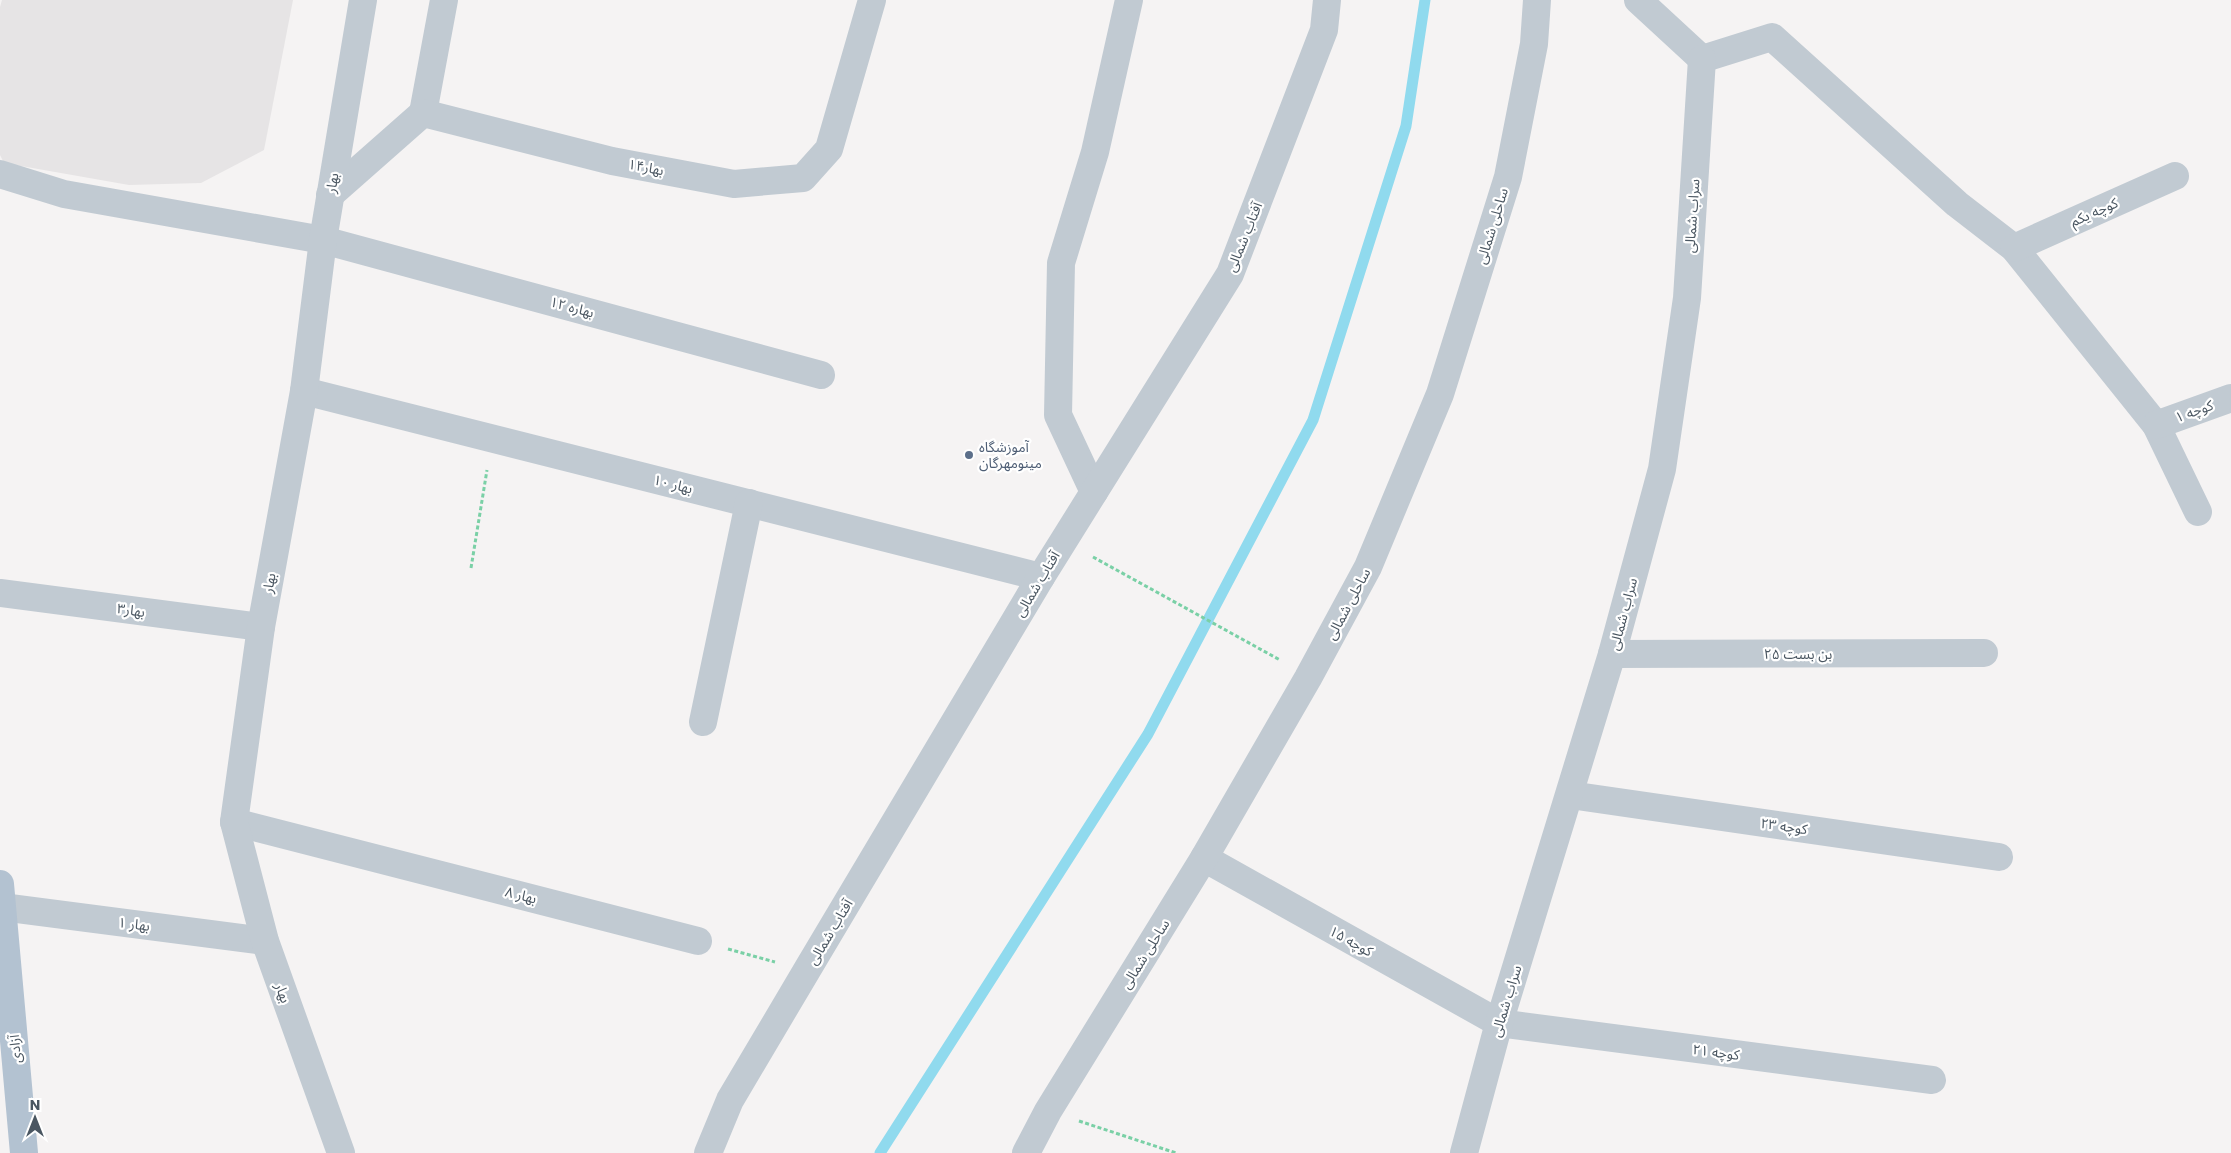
<svg xmlns="http://www.w3.org/2000/svg" width="2231" height="1153" font-family="Poppins,'Noto Sans Arabic',sans-serif">
  <rect width="100%" height="100%" fill="#f5f3f3"/>
  <!-- education -->
  <polygon fill="#e6e4e5" points="2,0 293,0 264,150 201,183 129,185 4,163 0,155 0,7"/>
  <g fill="none" stroke-linecap="round" stroke-linejoin="round">
    <!-- stream -->
    <polyline stroke="#90daee" stroke-width="11" points="880,1153 1148,734 1313,420 1406,126 1425,0"/>
    <!-- path -->
    <g stroke="#7ad0a6" stroke-width="3" stroke-dasharray="4 2.5" stroke-linecap="butt">
      <polyline points="1093,557 1280,660"/>
      <polyline points="471,568 487,470"/>
      <polyline points="728,949 775,962"/>
      <polyline points="1079,1121 1176,1153"/>
    </g>
    <!-- minor -->
    <g stroke="#c1cad2" stroke-width="28">
      <polyline points="1638,0 1702,59 1772,37 1957,204 2014,248 2156,425 2198,512"/>
      <polyline points="423,113 444,0"/>
      <polyline points="0,174 64,194 323,240 821,375"/>
      <polyline points="330,195 423,113 612,161 734,184 803,178 829,149 872,0"/>
      <polyline points="2014,248 2175,176"/>
      <polyline points="304,391 1041,577"/>
      <polyline points="2156,425 2231,398"/>
      <polyline points="1094,492 1058,415 1061,263 1095,152 1129,0"/>
      <polyline points="0,593 261,627"/>
      <polyline points="1612,654 1984,653"/>
      <polyline points="703,722 749,503"/>
      <polyline points="1570,795 1999,857"/>
      <polyline points="234,822 698,941"/>
      <polyline points="1204,858 1499,1023 1932,1080"/>
      <polyline points="2,907 265,941"/>
      <polyline points="341,1153 265,941 234,822 261,627 304,391 323,240 363,0"/>
      <polyline points="708,1153 730,1100 807,970 1041,577 1230,274 1324,30 1327,0"/>
      <polyline points="1026,1153 1048,1111 1204,858 1308,678 1368,567 1440,394 1508,177 1534,44 1537,0"/>
      <polyline points="1464,1153 1499,1023 1612,654 1662,469 1687,298 1702,59"/>
    </g>
    <!-- major -->
    <polyline stroke="#b3c2d1" stroke-width="28" points="0,884 24,1153"/>
  </g>
  <!-- markers -->
  <circle fill="#5c6f8a" stroke="#fff" stroke-width="2" cx="969" cy="455" r="5"/>
  <g text-anchor="middle" dominant-baseline="central" stroke-width="4.5" stroke-linejoin="round" paint-order="stroke">
    <!-- street labels -->
    <g font-size="14" fill="#4a5661" stroke="#fff">
      <text transform="translate(646 167) rotate(11)">بهار۱۴</text>
      <text transform="translate(332 183) rotate(-81)">بهار</text>
      <text transform="translate(2094 212) rotate(-24)">کوچه یکم</text>
      <text transform="translate(1692 216) rotate(-86)">سراب شمالی</text>
      <text transform="translate(1492 226) rotate(-73)">ساحلی شمالی</text>
      <text transform="translate(1244 237) rotate(-68)">آفتاب شمالی</text>
      <text transform="translate(572 307) rotate(15)">بهاره ۱۲</text>
      <text transform="translate(2194 411) rotate(-20)">کوچه ۱</text>
      <text transform="translate(673 484) rotate(14)">بهار ۱۰</text>
      <text transform="translate(269 583) rotate(-80)">بهار</text>
      <text transform="translate(1037 584) rotate(-59)">آفتاب شمالی</text>
      <text transform="translate(1348 604) rotate(-62)">ساحلی شمالی</text>
      <text transform="translate(131 610) rotate(8)">بهار۳</text>
      <text transform="translate(1623 614) rotate(-75)">سراب شمالی</text>
      <text x="1798" y="654">بن بست ۲۵</text>
      <text transform="translate(1784 826) rotate(8)">کوچه ۲۳</text>
      <text transform="translate(521 895) rotate(14)">بهار ۸</text>
      <text transform="translate(134 924) rotate(7)">بهار ۱</text>
      <text transform="translate(830 932) rotate(-59)">آفتاب شمالی</text>
      <text transform="translate(1351 941) rotate(29)">کوچه ۱۵</text>
      <text transform="translate(1145 954) rotate(-58)">ساحلی شمالی</text>
      <text transform="translate(283 993) rotate(70)">بهار</text>
      <text transform="translate(1506 1001) rotate(-73)">سراب شمالی</text>
      <text transform="translate(15 1049) rotate(-95)">آزادی</text>
      <text transform="translate(1716 1052) rotate(7)">کوچه ۲۱</text>
    </g>
    <!-- service labels -->
    <g font-size="14" fill="#4e5e75" stroke="#fff" text-anchor="start">
      <text x="979" y="447">آموزشگاه<tspan x="979" dy="16">مینومهرگان</tspan></text>
    </g>
  </g>
  <!-- north arrow -->
  <g transform="translate(35 1118)" stroke="#ffffff" stroke-width="4" paint-order="stroke">
  <path d="M0-4L9 19L0 12L-9 19Z" fill="#4a5661"/>
  <text y="-8" font-size="14" font-weight="bold" text-anchor="middle" fill="#4a5661">N</text>
  </g>
</svg>
